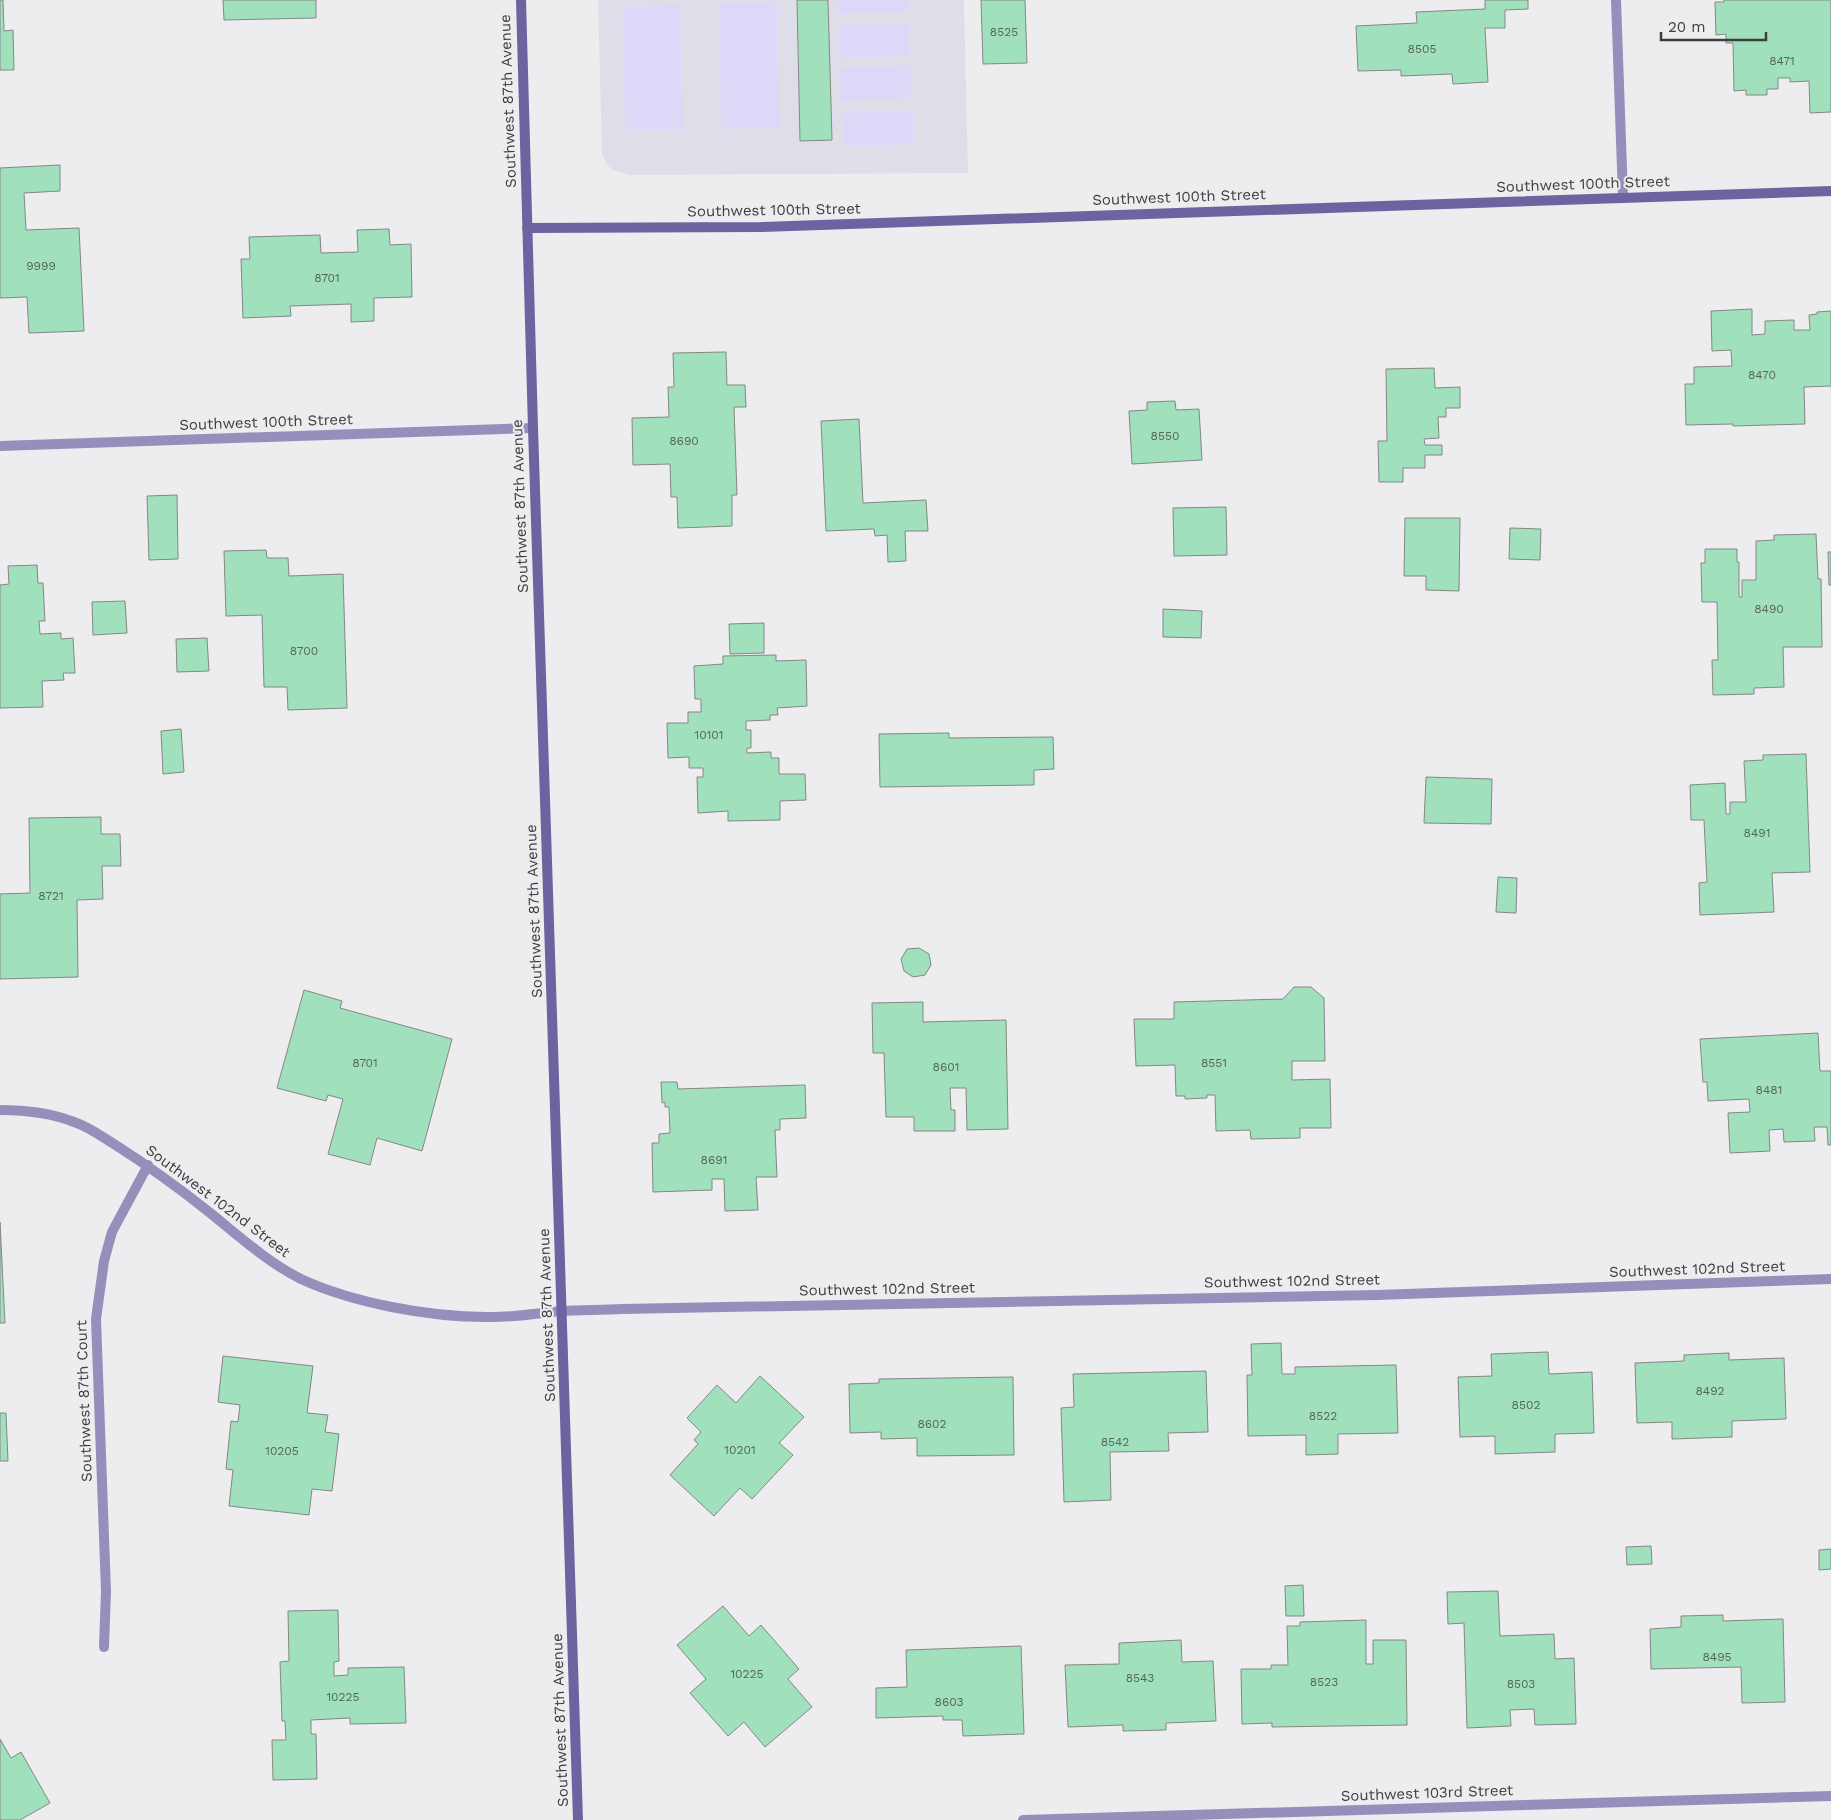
<svg xmlns="http://www.w3.org/2000/svg" width="1831" height="1820" font-family="'Work Sans',sans-serif">
<style>
.built{fill:#dfdee8}
.pitch{fill:#ddd8f8}
.building{fill:#a1e0bc;stroke:#848785}
.lines{fill:none;stroke-linecap:round;stroke-linejoin:round}
.street{stroke:#968fbb;stroke-width:10}
.secondary{stroke:#6e62a0;stroke-width:10}
.labels{text-anchor:middle;stroke-width:4;stroke-linejoin:round;paint-order:stroke}
.number-label{font-size:12px;fill:#56665e}
.street-label{font-size:15px;fill:#3d3d3e;stroke:#ededf0}
</style>
<rect width="100%" height="100%" fill="#ededf0"/>
<!-- built -->
<path class="built" d="M598,0H964L968,173L629,175L615,171L608,166L602,154Z"/>
<!-- pitch -->
<path class="pitch" d="M838,0H908L909,11L838,13Z
M777,2L779,127L721,129L719,4Z
M680,5L683,129L625,130L622,7Z
M909,23L910,56L840,58L838,25Z
M910,66L911,98L840,101L839,68Z
M913,111L914,144L843,146L842,113Z"/>
<!-- building -->
<path class="building" d="M0,0H3L4,31L13,30L14,70H0Z
M223,0H316V18L224,20Z
M797,0H828L832,140L800,141Z
M981,0H1025L1027,63L983,64Z
M1485,0H1528V9L1505,10V28H1485L1488,82L1453,84L1452,74L1401,76V70L1358,71L1356,26L1417,23L1416,12L1485,9Z
M1724,0H1831V112L1810,113L1809,81L1790,82V78H1778V89H1767V95H1746V90L1734,91L1733,43H1726V34L1716,35L1715,2H1724Z
M60,165V191L24,193L26,230L79,228L84,331L29,333L27,297L0,298V168Z
M389,229L390,245L411,244L412,297L374,298V321L351,322V304L290,306L291,316L243,318L241,259H250L249,237L320,235L321,253L358,252L357,230Z
M1752,309V335L1765,334V321L1794,320V330H1810L1809,315L1817,314V312L1831,311V386L1804,387L1805,424L1733,426V424L1686,425L1685,384H1694V367L1732,366L1731,350L1712,351L1711,311Z
M726,352L727,385H745L746,407H734L737,495H732V526L678,528L677,497H671L670,464L633,465L632,418L669,417L668,387H674L673,353Z
M1434,368L1435,388L1460,387V408H1446V417H1438L1439,438L1424,439L1425,445H1442V455H1425V468H1403V482H1379L1378,441H1387L1386,369Z
M1175,401L1176,410L1199,409L1202,460L1132,464L1129,411L1147,410V402Z
M859,419L863,503L926,500L928,531H905L906,561L888,562L887,535L875,536L874,529L826,531L821,421Z
M177,495L178,559L149,560L147,496Z
M1226,507L1227,555L1174,556L1173,508Z
M1405,518H1460L1459,591L1426,590V576H1404Z
M1510,528L1541,529L1540,560L1509,559Z
M1816,534L1818,579H1821L1822,647H1783L1784,687L1754,688V694L1713,695L1712,660H1718L1717,602H1702L1701,563H1705V549H1737V562H1739V597H1742V580H1756V541L1774,540V535Z
M266,550L267,558H288L289,576L343,574L347,708L288,710L287,687H264L262,615L226,616L224,551Z
M1828,552H1831V585H1829Z
M37,565L38,583H43L45,621H39L40,634L61,633V639L73,638L75,673H63L64,680L42,681L43,707L0,708V585L9,584L8,566Z
M125,601L127,633L93,635L92,602Z
M1163,609L1202,611L1201,638L1163,637Z
M764,623V653L730,654L729,624Z
M207,638L209,671L177,672L176,639Z
M776,655V661L806,660L807,706L777,708L778,715H770V720L746,721V730H751V748H747V753L771,752V758H779V774H805L806,800L780,801V820L728,821V811L698,813L697,777H703V768H689V757L668,758L667,723H688V712H701V699H695L694,666L723,664V656Z
M181,729L184,772L163,774L161,731Z
M949,733V738L1053,737L1054,769L1034,770V785L880,787L879,734Z
M1806,754L1810,872L1772,873L1774,912L1700,915L1699,883L1707,882L1704,820H1691L1690,785L1725,783L1726,814H1730V802H1746L1744,761L1763,760V755Z
M1426,777L1492,779L1491,824L1424,823Z
M101,817V834H120L121,866H102L103,899L77,900L78,977L0,979V894L30,893L29,818Z
M1498,877L1517,878L1516,913L1496,912Z
M919,948L929,954L931,965L925,975L913,977L904,971L901,959L907,949Z
M1294,987H1311L1324,998L1325,1061H1292V1080L1330,1079L1331,1128H1300V1138L1251,1139L1250,1130L1216,1131L1215,1095H1207V1098L1185,1099V1096H1176L1175,1065L1136,1066L1134,1019H1174V1002L1283,999Z
M304,990L342,1001L340,1008L452,1039L422,1151L377,1138L370,1165L328,1154L343,1099L328,1095L326,1101L277,1088Z
M923,1002V1022L1006,1020L1008,1129L967,1130L966,1088H950L951,1110H955V1131H914V1117H886L884,1053H873L872,1003Z
M1818,1033L1820,1071H1831V1145H1828L1827,1127H1814L1815,1141L1784,1142L1783,1129L1769,1130L1770,1151L1730,1153L1728,1113L1750,1112L1749,1099L1708,1101L1707,1082H1703L1700,1039Z
M661,1082H677L678,1089L805,1085L806,1118L780,1119V1130H775L777,1177H756L758,1210L725,1211L724,1179H712V1190L653,1192L652,1143H659V1134L670,1133L669,1107H665V1102L662,1103Z
M0,1222L5,1323H0Z
M1281,1343L1282,1374H1295V1367L1396,1365L1398,1433L1338,1434V1454L1306,1455V1435L1248,1436L1247,1375H1252L1251,1344Z
M1548,1352L1549,1374L1592,1372L1594,1433L1555,1434V1452L1495,1454V1436L1460,1437L1458,1377L1492,1376L1491,1354Z
M1729,1353V1360L1784,1358L1786,1419L1732,1421V1437L1672,1439V1422L1637,1423L1635,1363L1684,1361V1355Z
M223,1356L313,1366L307,1413L328,1415L325,1432L339,1434L332,1491L312,1489L309,1515L229,1506L233,1470L226,1469L231,1421L238,1422L240,1405L218,1402Z
M1206,1371L1208,1432L1168,1433L1169,1451L1110,1452L1111,1500L1064,1502L1061,1408L1074,1407L1073,1374Z
M760,1376L804,1417L779,1443L793,1455L752,1499L740,1488L714,1516L670,1475L698,1444L694,1440L701,1432L687,1418L717,1385L736,1403Z
M1013,1377L1014,1455L917,1456V1438L881,1439V1432L850,1433L849,1384L879,1383V1379Z
M0,1413H6L8,1461H0Z
M1651,1546L1652,1564L1627,1565L1626,1547Z
M1831,1549V1569L1819,1570V1550Z
M1303,1585L1304,1616H1286L1285,1586Z
M1498,1591L1500,1636L1554,1634L1555,1659L1574,1658L1576,1724L1535,1725L1534,1709L1510,1710L1511,1726L1467,1728L1464,1623L1448,1624L1447,1592Z
M723,1606L749,1636L761,1625L799,1669L788,1679L812,1707L765,1747L744,1722L728,1736L690,1693L706,1679L677,1645Z
M338,1610L339,1661L334,1662V1676L348,1675V1668L404,1667L406,1723L350,1724V1718L311,1720V1734H316L317,1779L273,1780L272,1740H286L285,1721H282L280,1662L289,1661L288,1611Z
M1723,1615V1621L1783,1619L1785,1702L1742,1703L1741,1667L1651,1669L1650,1629L1681,1627V1616Z
M1366,1620V1664H1373V1640H1406L1407,1725L1272,1727V1723L1242,1724L1241,1669H1271V1665H1288L1287,1626H1300V1622Z
M1181,1640L1182,1662L1213,1661L1216,1721L1166,1723V1730L1123,1731V1725L1068,1727L1065,1665L1119,1664V1643Z
M1021,1646L1024,1734L963,1736L962,1720H943V1716L876,1718V1688L907,1687L906,1650Z
M0,1739L11,1758L21,1752L50,1803L20,1820H0Z"/>
<g class="lines">
<!-- street -->
<path class="street" d="M1616,0L1623,197
M0,446L533,428
M0,1110C25,1110 51,1113 74,1122C89,1127 101,1136 114,1144C147,1165 179,1188 209,1212C239,1236 267,1262 301,1279C353,1303 429,1317 486,1317C511,1318 536,1313 561,1311C581,1310 601,1310 622,1309L1377,1295L1831,1279
M104,1647L106,1591L96,1319L104,1261L112,1232L148,1165
M1023,1820L1831,1796"/>
<!-- secondary -->
<path class="secondary" d="M521,0L533,428L578,1820
M527,228L761,227L1831,191"/>
</g>
<g class="labels">
<!-- number labels -->
<g class="number-label">
<text x="1004" y="36">8525</text>
<text x="1422" y="53">8505</text>
<text x="1782" y="65">8471</text>
<text x="41" y="270">9999</text>
<text x="327" y="282">8701</text>
<text x="1762" y="379">8470</text>
<text x="1165" y="440">8550</text>
<text x="684" y="445">8690</text>
<text x="1769" y="613">8490</text>
<text x="304" y="655">8700</text>
<text x="709" y="739">10101</text>
<text x="1757" y="837">8491</text>
<text x="51" y="900">8721</text>
<text x="365" y="1067">8701</text>
<text x="1214" y="1067">8551</text>
<text x="946" y="1071">8601</text>
<text x="1769" y="1094">8481</text>
<text x="714" y="1164">8691</text>
<text x="1710" y="1395">8492</text>
<text x="1526" y="1409">8502</text>
<text x="1323" y="1420">8522</text>
<text x="932" y="1428">8602</text>
<text x="1115" y="1446">8542</text>
<text x="740" y="1454">10201</text>
<text x="282" y="1455">10205</text>
<text x="1717" y="1661">8495</text>
<text x="747" y="1678">10225</text>
<text x="1140" y="1682">8543</text>
<text x="1324" y="1686">8523</text>
<text x="1521" y="1688">8503</text>
<text x="343" y="1701">10225</text>
<text x="949" y="1706">8603</text>
</g>
<!-- street labels -->
<g class="street-label">
<text transform="translate(508 101) rotate(-92)" y="5">Southwest 87th Avenue</text>
<text transform="translate(1583 184) rotate(-2)" y="5">Southwest 100th Street</text>
<text transform="translate(1179 197) rotate(-2)" y="5">Southwest 100th Street</text>
<text transform="translate(774 210) rotate(-1)" y="5">Southwest 100th Street</text>
<text transform="translate(266 422) rotate(-2)" y="5">Southwest 100th Street</text>
<text transform="translate(520 506) rotate(-92)" y="5">Southwest 87th Avenue</text>
<text transform="translate(534 911) rotate(-92)" y="5">Southwest 87th Avenue</text>
<text transform="translate(218 1201) rotate(37)" y="5">Southwest 102nd Street</text>
<text transform="translate(1697 1269) rotate(-2)" y="5">Southwest 102nd Street</text>
<text transform="translate(1292 1281) rotate(-1)" y="5">Southwest 102nd Street</text>
<text transform="translate(887 1289) rotate(-1)" y="5">Southwest 102nd Street</text>
<text transform="translate(547 1315) rotate(-92)" y="5">Southwest 87th Avenue</text>
<text transform="translate(84 1401) rotate(-92)" y="5">Southwest 87th Court</text>
<text transform="translate(560 1720) rotate(-92)" y="5">Southwest 87th Avenue</text>
<text transform="translate(1427 1793) rotate(-2)" y="5">Southwest 103rd Street</text>
</g>
</g>
<!-- scale -->
<path d="M1661 32v8h105v-8" fill="none" stroke="#3d3d3e" stroke-width="2.5"/>
<text x="1668" y="32" font-size="15" fill="#3d3d3e" stroke="#ededf0" stroke-width="4" paint-order="stroke">20 m</text>
</svg>
